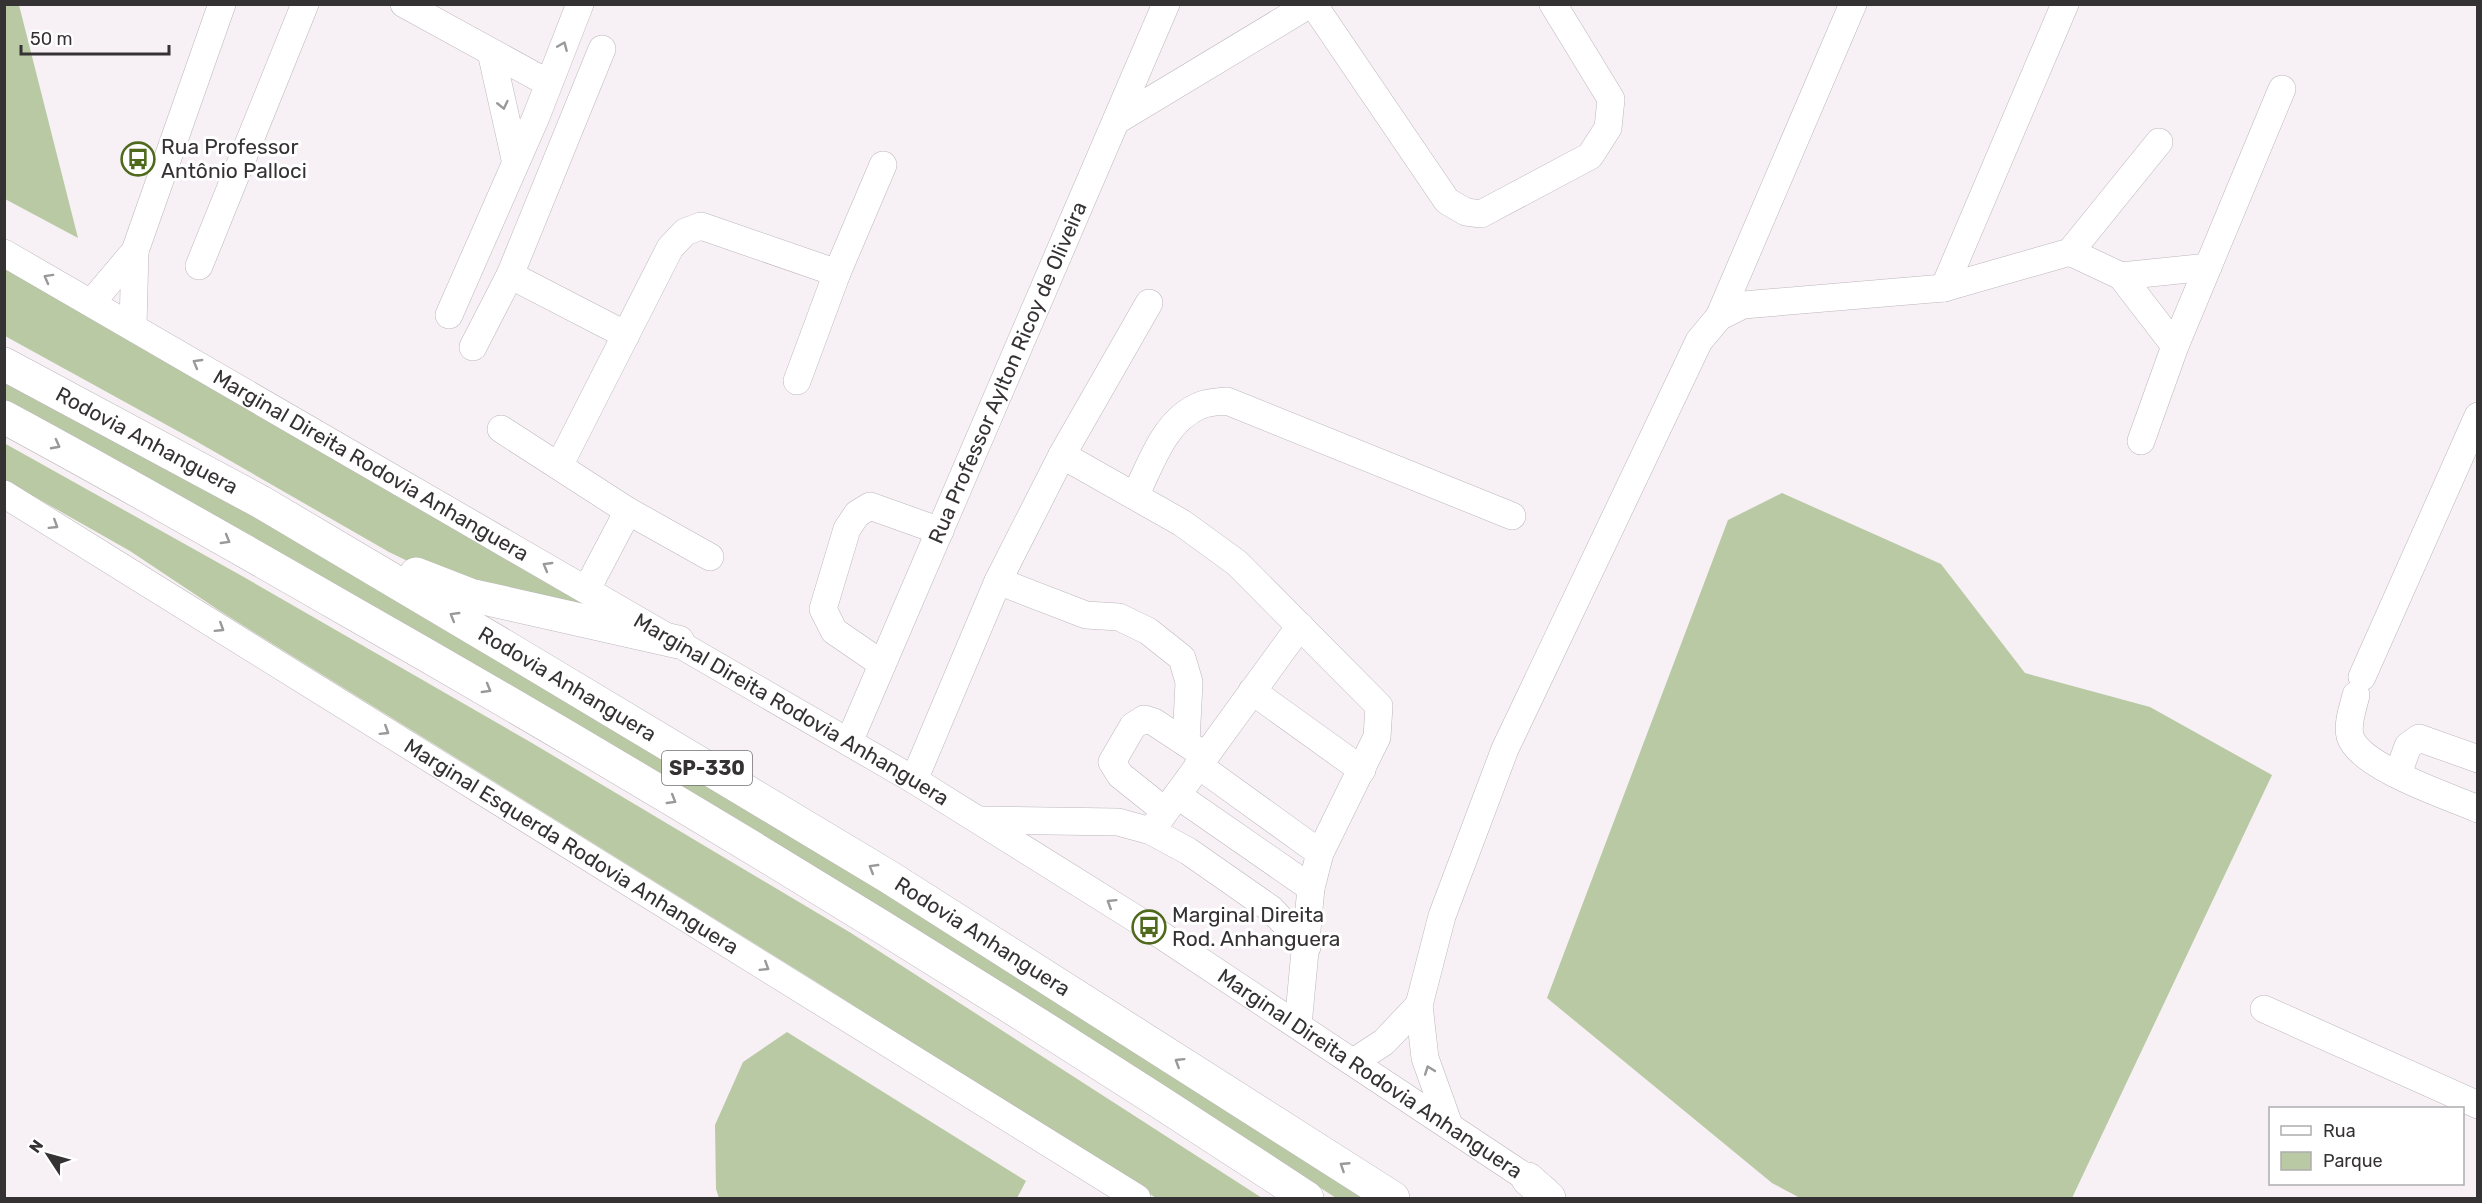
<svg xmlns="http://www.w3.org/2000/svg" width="2482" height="1203" font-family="Rubik,sans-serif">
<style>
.green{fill:#b8c9a3}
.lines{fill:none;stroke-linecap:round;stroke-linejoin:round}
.minor-casing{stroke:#bcb6bb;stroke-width:28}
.highway-casing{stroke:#bcb6bb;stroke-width:34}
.minor{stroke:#fff;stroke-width:27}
.highway{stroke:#fff;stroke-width:33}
.oneway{stroke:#9a989a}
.labels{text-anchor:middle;stroke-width:6;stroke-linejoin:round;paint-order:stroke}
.shield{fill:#fff;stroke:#727071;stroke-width:1.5}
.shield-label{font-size:20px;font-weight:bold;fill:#353234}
.poi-label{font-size:21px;fill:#353234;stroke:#fff;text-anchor:start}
.street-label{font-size:21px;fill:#353234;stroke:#fff}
</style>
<rect width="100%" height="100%" fill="#f7f1f6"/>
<!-- green -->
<path class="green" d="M4,5H19L78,238L5,199Z
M4,267L607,610L428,571L389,552L194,440L5,336Z
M4,375L179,471L786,826L1371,1198H1336L1252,1143L5,401Z
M4,443L242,576L532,743L851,933L1262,1198H1156L818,983L220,611L130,551L5,480Z
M1782,493L1941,564L2025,673L2150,707L2272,775L2072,1198H1800L1772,1183L1547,998L1728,520Z
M787,1032L1026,1181L1017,1198H719L716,1189L715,1125L743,1062Z"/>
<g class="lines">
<defs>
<g id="minor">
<path d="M404,4L548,83"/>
<path d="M1313,4L1447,201L1466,212L1481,214L1590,156L1608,128L1611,99L1553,4"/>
<path d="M602,49L510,275L626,335"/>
<path d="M491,52L515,159"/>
<path d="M1116,121L1310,4"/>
<path d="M2070,252L2121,276L2175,346L2282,89"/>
<path id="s1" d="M4,253L914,780L1149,927L1545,1190"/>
<path d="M199,266L305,4"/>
<path d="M2121,276L2208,267"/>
<path d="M1944,288L2065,4"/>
<path d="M92,302L135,251"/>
<path d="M449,315L536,117L580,4"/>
<path d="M1719,317L1853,4"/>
<path d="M133,326L135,251L222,4"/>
<path d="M473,347L510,275"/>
<path d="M797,381L837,273"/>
<path d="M501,429L628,511"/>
<path d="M2141,441L2175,346"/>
<path d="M1062,455L1149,303"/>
<path d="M559,466L670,248L685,232L701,226L837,273L883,165"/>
<path id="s2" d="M4,494L1137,1198"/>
<path d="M1135,496C1151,464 1164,421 1199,406C1207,402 1218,402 1227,401L1512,516"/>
<path d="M998,581L1086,615L1119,617L1148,631L1182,658L1189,682L1186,743"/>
<path d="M587,589L628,511L710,557"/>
<path d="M882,664L834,631L823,609L847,529L857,514L870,506L940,531"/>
<path d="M2362,677L2478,416"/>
<path d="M1252,691L1362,770"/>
<path d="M2356,695C2353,708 2347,723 2350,736C2359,767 2448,796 2478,809"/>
<path id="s3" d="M849,742L1166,4"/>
<path d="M1198,765L1320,853"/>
<path d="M2398,774L2408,746L2419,738L2478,759"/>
<path d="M914,780L998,581L1062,455L1182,523L1237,563L1379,706L1377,737L1320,853L1311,888L1298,1025"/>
<path d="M1177,795L1311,888"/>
<path d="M1165,811L1120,775L1112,762L1133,726L1144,719L1154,722L1198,751"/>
<path d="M979,820L1118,822L1151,831L1188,851L1271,909L1307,947"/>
<path d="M1151,831L1300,626"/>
<path d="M2264,1009L2478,1105"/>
<path d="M1355,1061L1384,1042L1419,1005"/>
<path d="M1449,1125L1425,1058L1419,1005L1442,916L1505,749L1699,341L1719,317L1743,305L1944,288L2070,252L2159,142"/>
</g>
<g id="highway">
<path id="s4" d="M4,364L261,502L514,652L889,877L1393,1198"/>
<path d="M4,417C119,479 231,543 344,608C671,794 993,991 1307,1198"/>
<path d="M416,574L470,595L678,642"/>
<path d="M1528,1179L1549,1198"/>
</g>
</defs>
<!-- minor casing -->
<use href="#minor" class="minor-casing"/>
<!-- highway casing -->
<use href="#highway" class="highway-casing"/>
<!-- minor -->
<use href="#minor" class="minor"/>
<!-- highway -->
<use href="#highway" class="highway"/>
</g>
<!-- one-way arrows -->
<defs><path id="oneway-chevron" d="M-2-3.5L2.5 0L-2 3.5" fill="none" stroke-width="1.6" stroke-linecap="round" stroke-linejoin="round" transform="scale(1.5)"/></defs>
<g class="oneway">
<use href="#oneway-chevron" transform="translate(563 46) rotate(-67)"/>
<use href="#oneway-chevron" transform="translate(503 105) rotate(77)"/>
<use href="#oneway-chevron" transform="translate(48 278) rotate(-151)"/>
<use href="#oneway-chevron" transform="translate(197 363) rotate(-150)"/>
<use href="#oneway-chevron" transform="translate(56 445) rotate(28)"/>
<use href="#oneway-chevron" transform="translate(54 525) rotate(32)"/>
<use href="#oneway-chevron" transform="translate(226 540) rotate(30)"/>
<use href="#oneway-chevron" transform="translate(547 566) rotate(-150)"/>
<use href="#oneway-chevron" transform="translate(454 616) rotate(-149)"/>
<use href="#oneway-chevron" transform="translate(220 628) rotate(32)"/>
<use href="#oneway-chevron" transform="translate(487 689) rotate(30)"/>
<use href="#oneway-chevron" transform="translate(385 731) rotate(32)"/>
<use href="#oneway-chevron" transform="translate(672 800) rotate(31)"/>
<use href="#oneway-chevron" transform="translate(873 868) rotate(-149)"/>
<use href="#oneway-chevron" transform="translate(1111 903) rotate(-148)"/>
<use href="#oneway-chevron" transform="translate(765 967) rotate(32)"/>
<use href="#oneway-chevron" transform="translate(1179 1062) rotate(-148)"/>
<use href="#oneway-chevron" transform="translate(1429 1070) rotate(-110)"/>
<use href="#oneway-chevron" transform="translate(1344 1166) rotate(-147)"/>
</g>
<!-- icons -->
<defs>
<symbol id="bus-ring" viewBox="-11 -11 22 22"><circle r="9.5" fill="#fff" stroke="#4f6a1d" stroke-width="1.5"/><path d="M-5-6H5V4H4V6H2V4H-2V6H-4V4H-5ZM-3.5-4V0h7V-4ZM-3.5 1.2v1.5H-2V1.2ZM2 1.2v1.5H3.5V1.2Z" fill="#4f6a1d"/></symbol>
</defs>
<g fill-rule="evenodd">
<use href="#bus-ring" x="119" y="140" width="38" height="38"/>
<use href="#bus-ring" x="1130" y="908" width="38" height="38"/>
</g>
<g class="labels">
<!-- shield labels -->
<rect class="shield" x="662" y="751" width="90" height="34" rx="4.5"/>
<g class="shield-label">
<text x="707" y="775">SP-330</text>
</g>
<!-- poi labels -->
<g class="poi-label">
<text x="161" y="154">Rua Professor<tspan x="161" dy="24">Antônio Palloci</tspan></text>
<text x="1172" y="922">Marginal Direita<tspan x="1172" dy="24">Rod. Anhanguera</tspan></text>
</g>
<!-- street labels -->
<g class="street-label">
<text dy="7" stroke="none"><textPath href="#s3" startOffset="402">Rua Professor Aylton Ricoy de Oliveira</textPath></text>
<text dy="7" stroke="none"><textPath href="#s4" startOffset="162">Rodovia Anhanguera</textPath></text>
<text dy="7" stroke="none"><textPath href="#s1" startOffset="424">Marginal Direita Rodovia Anhanguera</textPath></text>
<text dy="7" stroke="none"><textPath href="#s4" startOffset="648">Rodovia Anhanguera</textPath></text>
<text dy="7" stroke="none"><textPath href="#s1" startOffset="910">Marginal Direita Rodovia Anhanguera</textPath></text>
<text dy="7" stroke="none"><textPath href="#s2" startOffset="668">Marginal Esquerda Rodovia Anhanguera</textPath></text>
<text dy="7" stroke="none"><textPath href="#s4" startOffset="1134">Rodovia Anhanguera</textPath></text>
<text dy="7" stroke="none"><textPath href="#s1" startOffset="1594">Marginal Direita Rodovia Anhanguera</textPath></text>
</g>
</g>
<!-- border -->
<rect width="2482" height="1203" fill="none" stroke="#353234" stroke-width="12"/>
<!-- legend -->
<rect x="2269" y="1107" width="195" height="78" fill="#ffffff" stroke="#aeadae" stroke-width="1.5"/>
<rect x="2281" y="1126" width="30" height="9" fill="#ffffff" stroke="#aeadae" stroke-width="1.5"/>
<text x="2323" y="1137" font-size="18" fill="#353234">Rua</text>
<rect x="2281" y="1152" width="30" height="18" fill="#b8c9a3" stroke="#aeadae" stroke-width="1.5"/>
<text x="2323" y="1167" font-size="18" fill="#353234">Parque</text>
<!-- north arrow -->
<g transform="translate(48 1155) rotate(306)" stroke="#ffffff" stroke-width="4.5" paint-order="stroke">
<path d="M0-4.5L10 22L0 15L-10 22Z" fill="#353234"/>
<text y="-9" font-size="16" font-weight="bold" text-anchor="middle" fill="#353234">N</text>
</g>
<!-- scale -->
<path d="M21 45v9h148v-9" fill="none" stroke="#353234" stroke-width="3"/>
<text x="30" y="45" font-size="18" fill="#353234" stroke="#ffffff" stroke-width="4.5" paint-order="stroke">50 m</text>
</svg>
